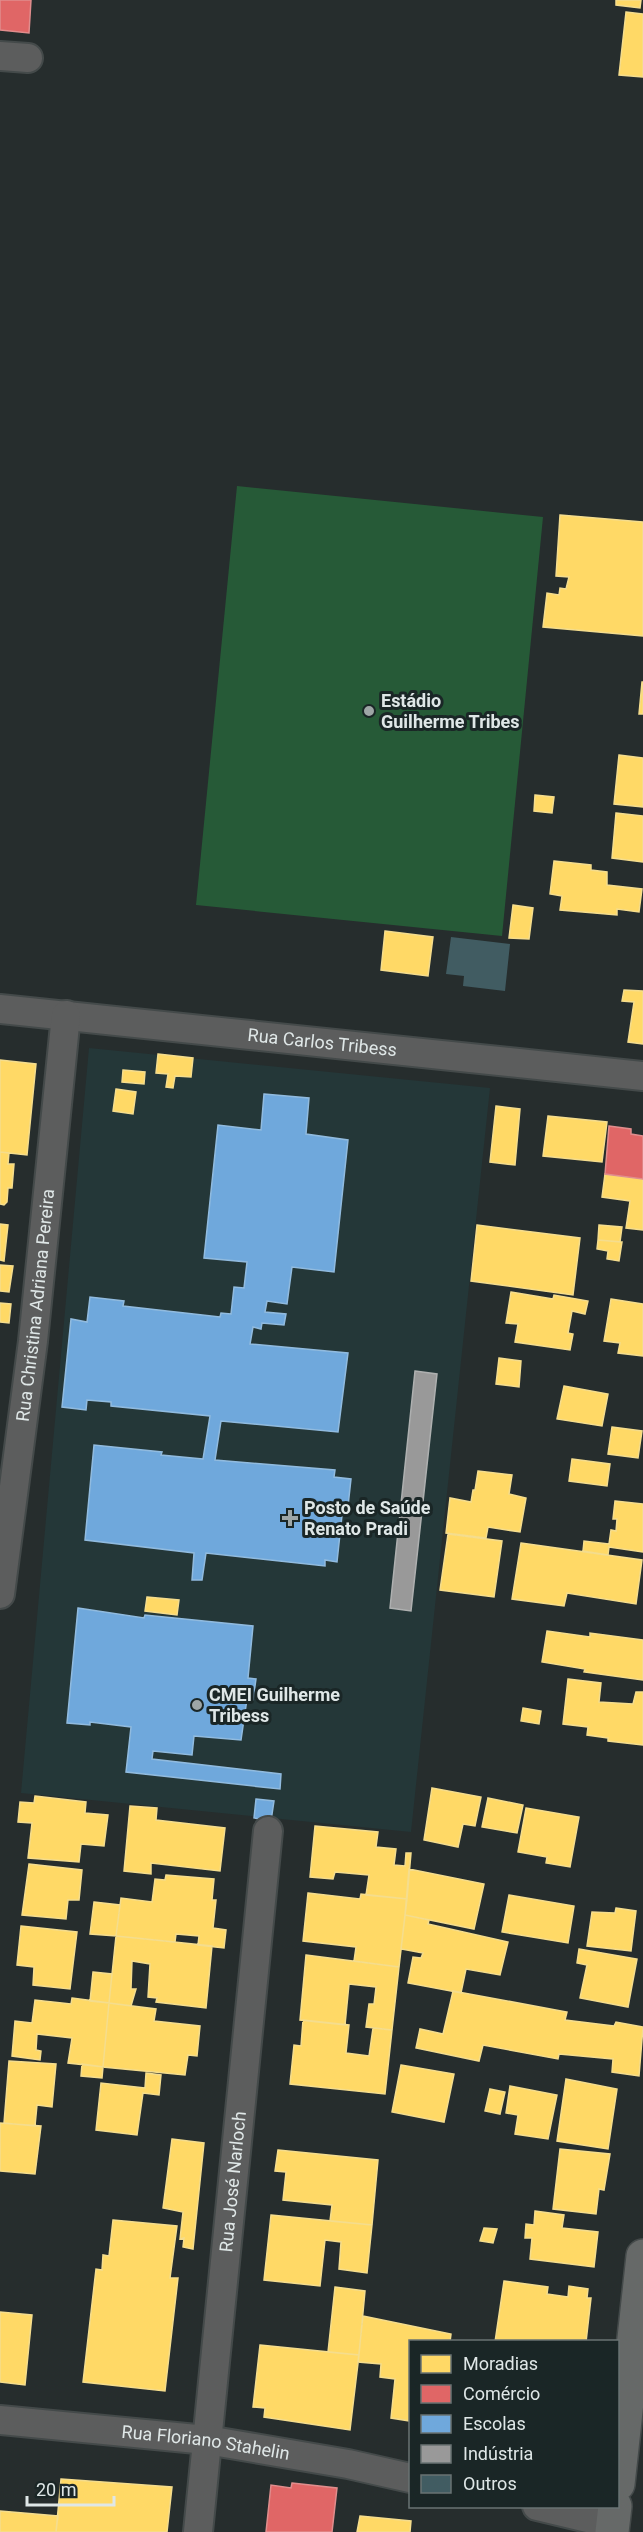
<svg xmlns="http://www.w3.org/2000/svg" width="643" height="2532" font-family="Roboto,sans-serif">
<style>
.built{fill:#243738}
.green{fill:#265a37}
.homes{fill:#ffd966;stroke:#f5dd8d;stroke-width:1.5}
.shops{fill:#e06666;stroke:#e08d8d;stroke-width:1.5}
.schools{fill:#6fa8dc;stroke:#91bbdf;stroke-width:1.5}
.industry{fill:#999;stroke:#aeb0b0;stroke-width:1.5}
.building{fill:#415c62}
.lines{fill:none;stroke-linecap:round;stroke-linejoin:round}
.street-casing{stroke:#444a4a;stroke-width:32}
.secondary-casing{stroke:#444a4a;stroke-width:36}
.street{stroke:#5c5d5d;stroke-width:28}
.secondary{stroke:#666968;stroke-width:33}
.poi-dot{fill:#9ea6a6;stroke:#1a2626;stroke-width:2}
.labels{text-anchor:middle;stroke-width:6;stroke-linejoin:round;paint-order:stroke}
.poi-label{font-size:18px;font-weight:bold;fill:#dfe7e7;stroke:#1a2626;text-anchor:start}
.street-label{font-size:18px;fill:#dfe7e7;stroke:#1a2626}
</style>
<rect width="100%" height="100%" fill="#262d2d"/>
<!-- built -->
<path class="built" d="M89,1048L490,1088L411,1832L21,1793Z"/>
<!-- green -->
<path class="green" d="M237,486L543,517L502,936L196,905Z"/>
<!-- homes -->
<path class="homes" d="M616,0H641L640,8L616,5Z
M626,12L643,14V77L619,75Z
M560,515L643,522V636L543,627L547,593L559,595L560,588L566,589L569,577L556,576Z
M642,682H643V714H639Z
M619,755L643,758V807L614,804Z
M535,795L554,797L552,813L534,811Z
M616,813L643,816V862L612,858Z
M554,861L591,865V870L607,872V885L642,889L639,912L617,909V915L560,910L562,896L550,894Z
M513,905L533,908L529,939L509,938Z
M385,931L433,937L428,976L381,970Z
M624,990L643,991V1044L628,1042L634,1002L622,1001Z
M158,1054L193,1058L191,1077L175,1076L173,1088L166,1087L168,1074L156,1073Z
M0,1060L36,1064L27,1155L0,1152Z
M123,1070L145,1072L144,1084L122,1082Z
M116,1089L136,1092L133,1114L113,1111Z
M496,1106L520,1109L515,1165L490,1162Z
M548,1116L607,1122L602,1162L543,1156Z
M0,1152L9,1153L8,1164H14L12,1188H8L7,1202L4,1205L0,1204Z
M605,1174L643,1179V1230L626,1228L630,1201L602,1197Z
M0,1224L8,1225L4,1261L0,1260Z
M477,1225L580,1238L573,1295L471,1281Z
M599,1225L622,1227L620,1242L598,1240Z
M598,1240L622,1242L619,1261L607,1259L608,1251L597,1249Z
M0,1265L13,1266L9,1292L0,1291Z
M511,1292L553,1299L554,1295L588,1301L585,1314L572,1311L568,1333L573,1334L570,1350L515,1342L518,1324L506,1323Z
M611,1299L643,1304V1356L618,1353L620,1343L604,1341Z
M0,1303L11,1304L9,1323L0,1322Z
M499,1358L521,1361L519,1387L496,1384Z
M564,1386L608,1394L602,1426L557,1419Z
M612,1427L642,1431L638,1458L608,1454Z
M572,1459L610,1464L607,1486L569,1481Z
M478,1471L512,1475L509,1494L526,1498L520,1532L488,1527L486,1538L446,1533L450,1498L471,1502L473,1490H475Z
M615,1501L643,1504V1552L609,1547L608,1555L583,1551L584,1541L609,1544L611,1530L616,1531L617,1519H613Z
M448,1534L502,1541L494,1597L440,1590Z
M521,1543L642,1560L636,1604L567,1593L564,1606L512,1599Z
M147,1597L179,1600L177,1615L145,1611Z
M547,1631L590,1637V1633L643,1640V1680L584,1672L585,1669L542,1662Z
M568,1679L601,1683L599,1702L633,1704L636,1692H643V1745L608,1741V1738L587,1735L588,1727L563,1724Z
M523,1708L541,1711L539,1724L521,1721Z
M432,1788L481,1797L475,1826L463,1824L458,1847L424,1840Z
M35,1796L86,1802L85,1813L108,1815L104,1846L81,1844L79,1862L28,1858L32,1823L18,1822L20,1802L34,1803Z
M488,1798L523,1805L517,1833L482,1827Z
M130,1806L157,1808L156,1820L225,1828L220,1871L151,1863V1874L124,1871Z
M526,1808L579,1817L570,1867L546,1863L547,1857L518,1852Z
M315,1826L378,1832L376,1847L396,1849L394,1865L405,1866L406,1853H411L407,1899L366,1895L369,1875L335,1872L333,1879L310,1877Z
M29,1864L82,1870L79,1900H68L66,1919L22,1915Z
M409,1869L484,1884L474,1929L405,1915Z
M166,1875L214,1879L212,1900H216L213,1928L226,1930L224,1948L198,1945L199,1936L176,1934L175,1942L116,1936L121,1898L152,1902L155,1879L165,1880Z
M308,1893L360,1899L361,1894L407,1899L399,1967L354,1961L356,1947L303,1941Z
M509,1895L574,1906L568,1943L502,1932Z
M94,1902L120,1905L116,1936L90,1934Z
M616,1908L636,1911L631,1951L587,1946L592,1912L615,1913Z
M405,1915L429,1920L428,1924L508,1942L500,1975L466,1969L461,1993L408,1983L413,1957L421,1958L423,1953L401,1949Z
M21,1926L77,1932L70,1989L33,1985L34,1967L17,1965Z
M116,1936L212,1946L206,2008L156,2002L157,1998L148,1997L150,1964L132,1961L131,1989H136L131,2006L109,2003Z
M579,1949L637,1959L628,2007L580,1998L587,1965L577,1963Z
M306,1955L399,1967L392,2030L366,2027L369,2004H374L376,1987L349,1984L345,2025L300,2020Z
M93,1972L112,1974L109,2003L90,2001Z
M453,1991L567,2012L565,2020L614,2026L616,2022L643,2027L639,2076L612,2072L613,2059L559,2054L558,2059L483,2045L479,2061L416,2048L420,2029L443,2034Z
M72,1998L109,2003L103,2067L68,2063L72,2038L37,2034L36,2050L41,2051L40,2060L12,2056L15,2021L32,2023L35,2000L71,2004Z
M109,2003L156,2009L154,2021L200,2026L197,2056L188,2055L185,2075L103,2067Z
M303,2020L349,2025L346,2053L369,2056L373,2028L392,2030L385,2094L290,2084L294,2045L301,2046Z
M9,2061L56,2064L52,2107L37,2105L35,2126L4,2123Z
M82,2064L103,2067L102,2078L81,2076Z
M401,2065L454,2074L444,2122L392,2112Z
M146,2073L161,2075L159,2095L143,2093L137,2135L96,2130L101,2083L145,2088Z
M566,2079L617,2089L608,2149L557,2141Z
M510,2086L557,2095L548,2139L515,2134L518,2115L506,2113Z
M490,2089L505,2092L500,2114L485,2111Z
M0,2123L41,2126L35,2174L0,2171Z
M172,2139L204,2143L193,2249L183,2247L184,2238L180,2239L183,2212L163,2208Z
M560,2149L610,2154L604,2190L599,2189L596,2214L553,2209Z
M278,2150L378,2160L372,2225L330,2221L332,2205L283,2200L286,2172L275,2171Z
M535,2211L564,2215L562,2228L598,2232L594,2267L530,2259L532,2238H525L526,2224L534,2225Z
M271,2215L372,2225L367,2273L339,2269L341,2242L325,2240L320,2286L264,2280Z
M113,2220L177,2226L170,2278H178L165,2391L83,2382L96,2269L102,2270L103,2255L109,2256Z
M484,2228L497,2229L493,2243L480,2241Z
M504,2281L548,2287L547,2294L568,2297L569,2286L588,2289L587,2298H591L586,2342H495Z
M335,2287L365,2291L359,2355L328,2352Z
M0,2312L32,2315L25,2385L0,2382Z
M363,2316L451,2334L450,2342H410V2421L391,2418L395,2379L380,2377L381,2364L358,2362Z
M260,2345L359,2355L350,2430L264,2417L265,2408L253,2407Z
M61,2479L172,2487L167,2532H56Z
M0,2511L58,2516L56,2532H0Z
M360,2516L411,2521L410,2532H357Z"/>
<!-- shops -->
<path class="shops" d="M0,0H31L29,33L0,30Z
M609,1126L631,1129V1134L643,1136V1179L605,1174Z
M292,2483L337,2488L332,2532H266L271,2485L291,2488Z"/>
<!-- schools -->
<path class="schools" d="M264,1094L309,1098L306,1134L348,1140L334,1272L292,1267L287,1304L267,1301L265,1312L286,1314L284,1325L262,1323L261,1329L253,1327L250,1344L348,1353L338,1432L221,1421L215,1460L335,1470L334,1477L351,1479L348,1506H343L337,1562L325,1560V1566L206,1553L202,1580H192L194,1553L85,1540L94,1445L162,1452L161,1455L203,1459L210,1416L111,1406V1402L87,1400L86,1410L62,1407L71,1319L87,1322L90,1297L124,1301L123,1306L220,1317L221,1313L231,1314L234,1287L244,1288L247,1262L204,1258L218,1125L261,1130Z
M78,1608L144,1618L145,1615L253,1626L248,1678L256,1679L253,1700L247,1699L241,1740L194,1736L192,1755L153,1751L152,1759L281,1774L280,1789L126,1772L131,1727L90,1722V1725L67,1723Z
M256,1799L274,1801L271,1821L254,1818Z"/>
<!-- industry -->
<path class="industry" d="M415,1371L437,1374L411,1611L390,1608Z"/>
<!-- building -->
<path class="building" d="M451,937L510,944L505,991L463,986L464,976L446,974Z"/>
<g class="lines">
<defs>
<g id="street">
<path d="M0,56L28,58"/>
<path id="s1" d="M0,1009L643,1076"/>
<path id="s2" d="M0,1594L33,1341L66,1015"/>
<path id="s3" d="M0,2420L207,2440L348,2464L410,2478"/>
<path d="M537,2506L613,2524"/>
<path id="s4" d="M198,2532L268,1831"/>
</g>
<path id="secondary" d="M618,2484L643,2256
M612,2532L615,2506"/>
</defs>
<!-- street casing -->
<use href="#street" class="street-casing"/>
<!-- secondary casing -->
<use href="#secondary" class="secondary-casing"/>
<!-- street -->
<use href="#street" class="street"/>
<!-- secondary -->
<use href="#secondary" class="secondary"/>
</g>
<!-- markers -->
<g class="poi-dot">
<circle cx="369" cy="711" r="6"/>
<path d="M287 1509h6v6h6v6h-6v6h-6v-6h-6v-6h6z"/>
<circle cx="197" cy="1705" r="6"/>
</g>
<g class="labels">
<!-- poi labels -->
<g class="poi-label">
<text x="381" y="707">Estádio<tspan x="381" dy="21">Guilherme Tribes</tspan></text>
<text x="304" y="1514">Posto de Saúde<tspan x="304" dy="21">Renato Pradi</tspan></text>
<text x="209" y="1701">CMEI Guilherme<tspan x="209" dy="21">Tribess</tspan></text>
</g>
<!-- street labels -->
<g class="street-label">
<text dy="6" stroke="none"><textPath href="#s1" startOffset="324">Rua Carlos Tribess</textPath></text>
<text dy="6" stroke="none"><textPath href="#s2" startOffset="291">Rua Christina Adriana Pereira</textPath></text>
<text dy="6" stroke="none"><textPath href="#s4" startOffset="352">Rua José Narloch</textPath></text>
<text dy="6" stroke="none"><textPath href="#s3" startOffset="207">Rua Floriano Stahelin</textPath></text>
</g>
</g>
<!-- legend -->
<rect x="409" y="2340" width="210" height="168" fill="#1a2626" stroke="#697373" stroke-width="1.5"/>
<rect x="421" y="2355" width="30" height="18" fill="#ffd966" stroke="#697373" stroke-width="1.5"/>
<text x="463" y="2370" font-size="18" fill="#dfe7e7">Moradias</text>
<rect x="421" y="2385" width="30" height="18" fill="#e06666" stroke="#697373" stroke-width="1.5"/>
<text x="463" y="2400" font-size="18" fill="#dfe7e7">Comércio</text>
<rect x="421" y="2415" width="30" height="18" fill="#6fa8dc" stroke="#697373" stroke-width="1.5"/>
<text x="463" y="2430" font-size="18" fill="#dfe7e7">Escolas</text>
<rect x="421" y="2445" width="30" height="18" fill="#999999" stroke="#697373" stroke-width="1.5"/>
<text x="463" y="2460" font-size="18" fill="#dfe7e7">Indústria</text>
<rect x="421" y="2475" width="30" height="18" fill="#415c62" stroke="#697373" stroke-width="1.5"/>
<text x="463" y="2490" font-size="18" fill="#dfe7e7">Outros</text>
<!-- scale -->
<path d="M27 2496v9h87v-9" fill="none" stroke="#dfe7e7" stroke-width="3"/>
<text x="36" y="2496" font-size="18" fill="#dfe7e7" stroke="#1a2626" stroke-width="4.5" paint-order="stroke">20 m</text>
</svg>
